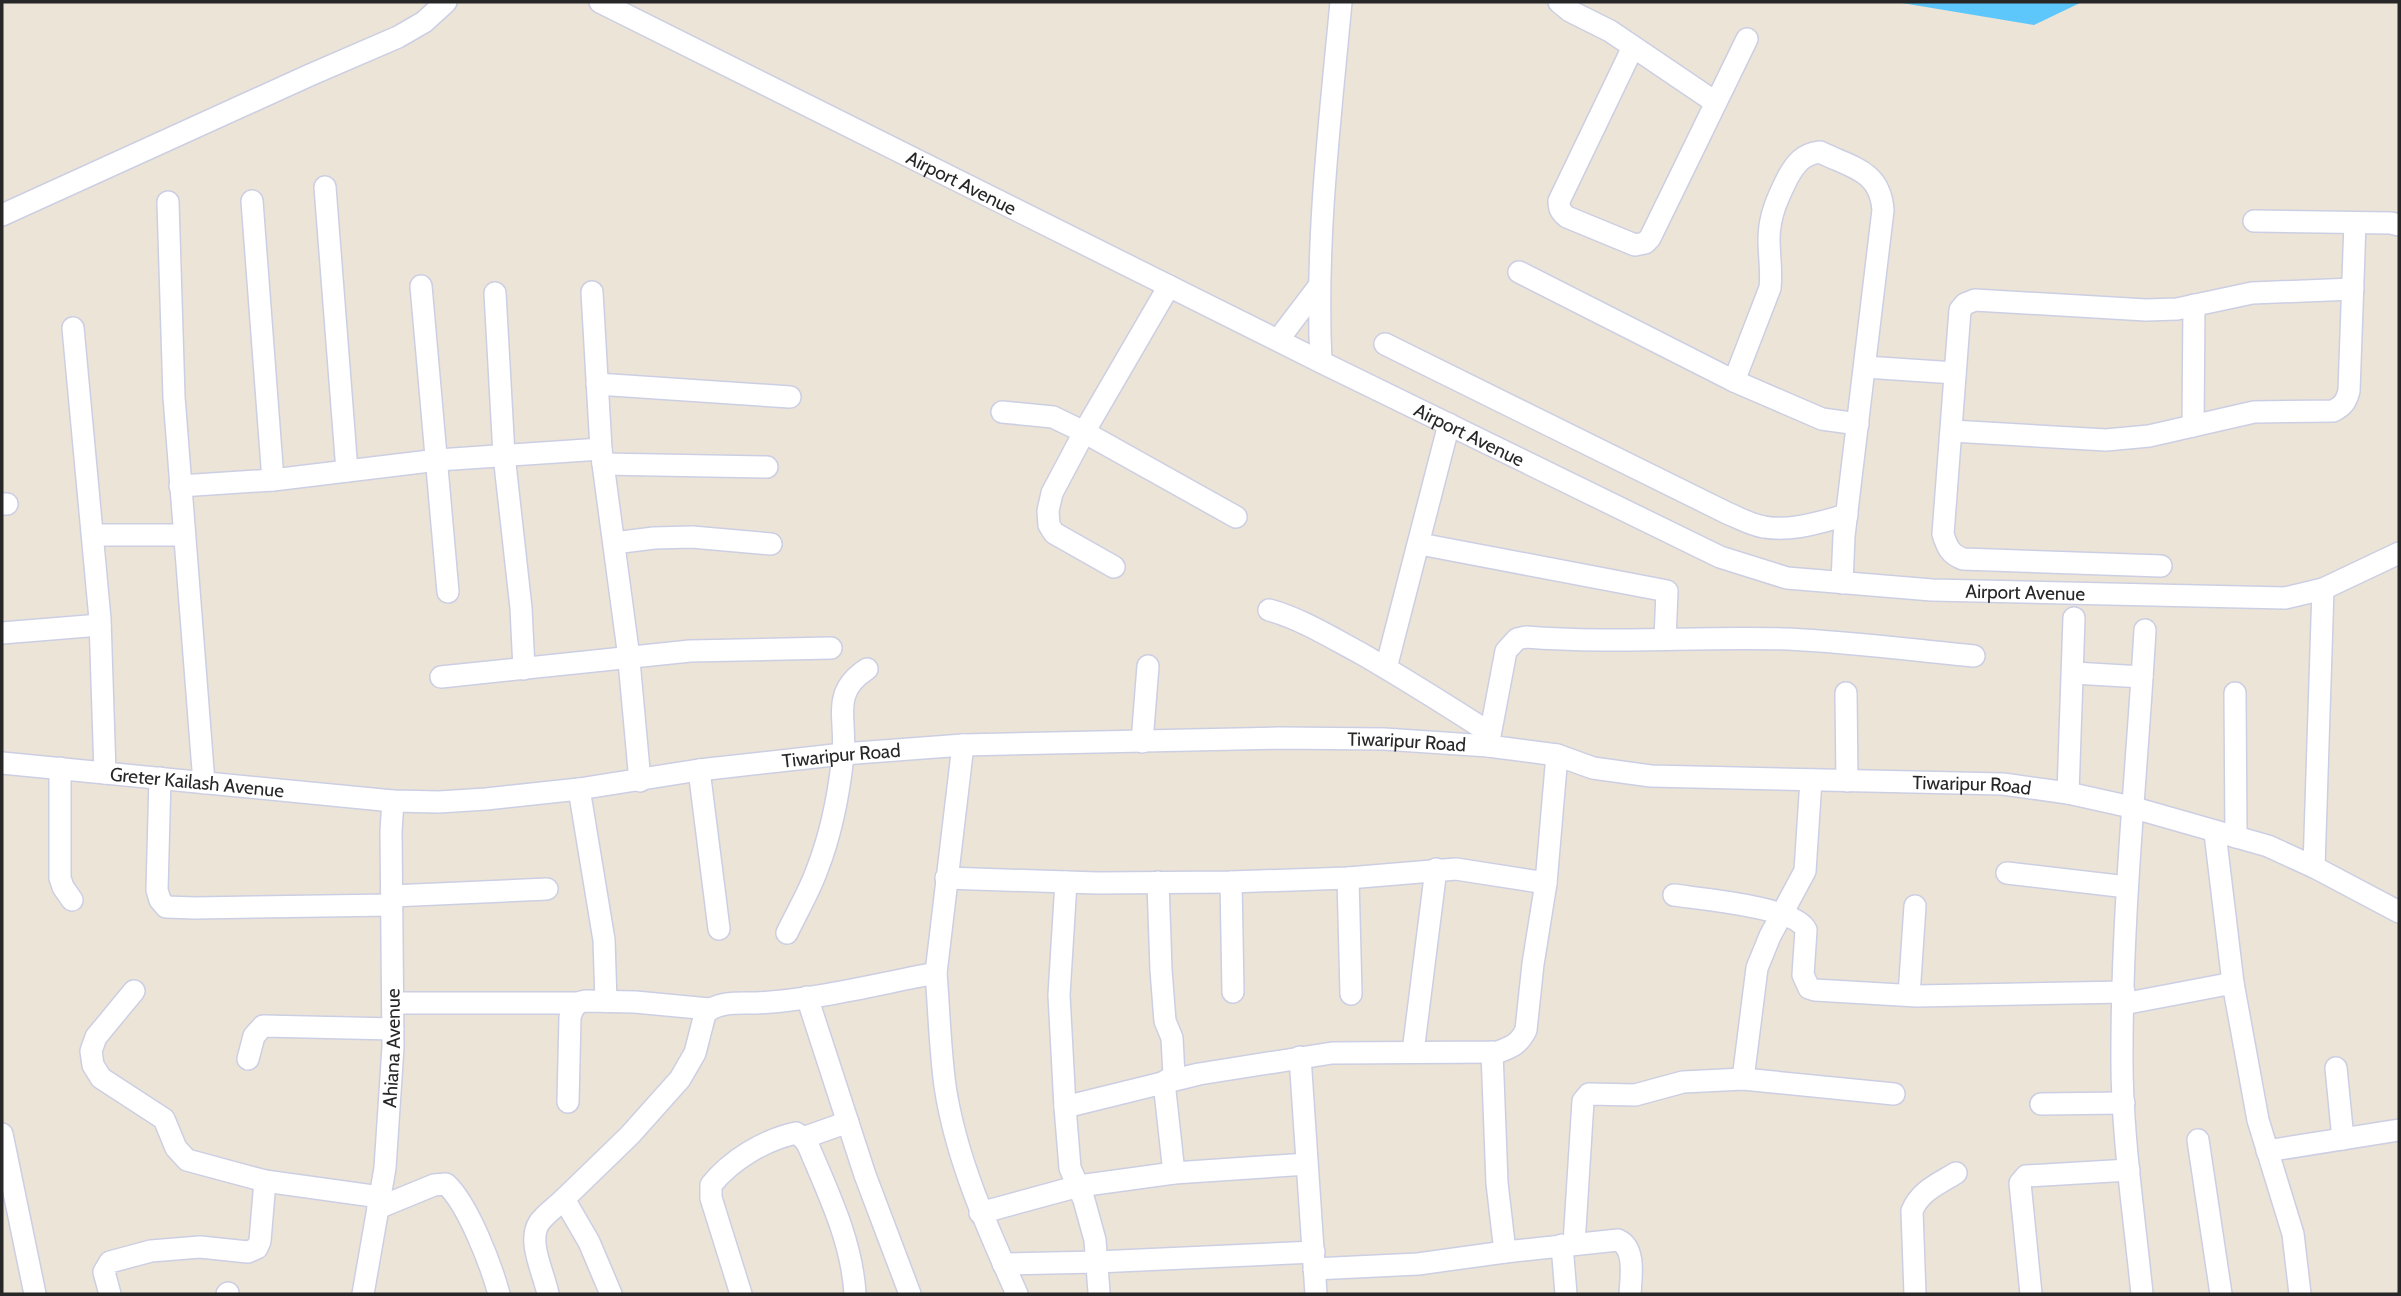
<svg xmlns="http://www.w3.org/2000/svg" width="2401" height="1296" font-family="Cabin,sans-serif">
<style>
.water{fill:#5dc6fb}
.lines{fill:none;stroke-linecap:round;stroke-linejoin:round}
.minor-casing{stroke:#cccfe3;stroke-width:24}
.minor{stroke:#fff;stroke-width:21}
.labels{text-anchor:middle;stroke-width:7;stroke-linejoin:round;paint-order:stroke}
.street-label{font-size:19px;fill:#272727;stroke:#fff}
</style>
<rect width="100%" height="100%" fill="#ece4d7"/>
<!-- water -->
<path class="water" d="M1896,2H2082L2034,25Z"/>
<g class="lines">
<defs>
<g id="minor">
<path id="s1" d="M600,2L1321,362L1720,557L1787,578L1932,590L2285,598L2323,589L2399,553"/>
<path d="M1559,2L1570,11L1610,31L1715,102"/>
<path d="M1633,47L1559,201C1559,209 1561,212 1567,217L1635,245L1645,243L1650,238L1747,39"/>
<path d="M325,187L347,471"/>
<path d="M252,201L273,480"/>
<path d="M168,202L174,397L204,783"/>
<path d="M2,215L310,75L398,37L424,22L446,2"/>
<path d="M2254,221L2391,223L2399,225"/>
<path d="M1519,272L1734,381L1822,419L1858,424"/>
<path d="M421,286L448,592"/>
<path d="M592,292L601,449L628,650L640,781"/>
<path d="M495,293L504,455L521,608L524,669"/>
<path d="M73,328L100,619L105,773"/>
<path d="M1278,340L1319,286"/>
<path d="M1385,344L1727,513C1739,518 1751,525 1764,527C1792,532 1820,522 1847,515"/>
<path d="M1321,362C1315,242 1330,121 1341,2"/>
<path d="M1865,367L1955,373"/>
<path d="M1734,381L1770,288C1772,271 1769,256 1769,239C1769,216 1778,197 1788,177C1796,163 1803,154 1820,152C1852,168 1880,170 1883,210L1844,536L1842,583"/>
<path d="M597,384L790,397"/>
<path d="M1002,412L1053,417L1084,432L1236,517"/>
<path d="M2193,426L2194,305"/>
<path d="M1952,431L2106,440L2149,436L2254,412L2333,411C2343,406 2346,402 2349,391L2355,223"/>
<path d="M603,464L767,467"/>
<path d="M180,486L273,480L438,460L601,449"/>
<path d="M2,504H7"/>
<path d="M93,535H183"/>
<path d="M614,543L654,538L692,537L771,544"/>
<path d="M1420,544L1667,591L1665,639"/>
<path d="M2161,566L1963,559C1950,554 1947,547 1943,534L1960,310L1965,304L1975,300L2146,310L2177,309L2252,293L2353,289"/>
<path d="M1114,567L1054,533L1049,525L1048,511L1052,493L1087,427L1169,286"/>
<path d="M1269,610C1302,619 1332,638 1362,654C1405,679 1448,706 1490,733"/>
<path d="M2,633L100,625"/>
<path d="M1386,668L1449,424"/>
<path d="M2074,673L2142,677"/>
<path d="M441,677L690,651L831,648"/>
<path d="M1846,693L1847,781"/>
<path d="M2235,693L2236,837"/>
<path d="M1142,742L1148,666"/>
<path d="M1488,746L1506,651L1517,639L1526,637C1613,644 1700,636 1788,639C1850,642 1912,650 1974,656"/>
<path id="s2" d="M2,763L393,801L439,802L486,799L579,789L699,770L843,754L963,745L1279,738L1384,739L1488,746L1557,755L1593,768L1651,776L2003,784L2068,793L2131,807L2268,846L2314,867L2399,912"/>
<path d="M60,768V878L63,887L72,900"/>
<path d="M699,770L719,929"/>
<path d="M160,778L157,890L160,900L166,907L195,908L392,905"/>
<path d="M579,789L604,940L606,1001"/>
<path d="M2068,793L2074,618"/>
<path d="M2215,833L2233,983L2258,1120L2293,1234L2300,1294"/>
<path d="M2314,867L2323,589"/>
<path d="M2007,873L2127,887"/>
<path d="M946,878L1097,883L1231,882L1348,878L1456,869L1546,883"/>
<path d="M1348,878L1351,994"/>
<path d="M1066,882L1059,995L1065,1107L1070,1168L1084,1200L1095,1240L1099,1292"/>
<path d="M1158,882L1161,970L1165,1021L1172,1038L1174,1076L1164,1082L1174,1173"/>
<path d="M1231,882L1233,992"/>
<path d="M1674,895C1701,899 1796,907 1806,930L1803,975L1809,988L1815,990L1917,996L2124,992"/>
<path d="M392,896L547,889"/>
<path d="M787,933C797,912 809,892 817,870C831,834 839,794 843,755C847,718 830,693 867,669"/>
<path d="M936,973C939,1010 940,1049 945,1086C956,1159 987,1227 1017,1294"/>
<path d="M134,991L96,1037L91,1051L93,1065L101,1078L164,1119L176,1148L187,1160L265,1181L380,1197"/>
<path d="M1909,995L1915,906"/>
<path d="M807,997L865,1175L910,1294"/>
<path d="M393,1003H577"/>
<path d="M2123,1004L2233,983"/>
<path d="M1413,1052L1436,869"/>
<path d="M1492,1052L1497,1183L1505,1252"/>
<path d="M1300,1057L1316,1294"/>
<path d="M248,1059L254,1036L263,1026L393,1029"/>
<path d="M2336,1068L2343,1139"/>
<path d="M1743,1079L1757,968L1770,936L1805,871L1811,780"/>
<path d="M568,1102L570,1017C573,1008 575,1003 585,1001L635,1002L709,1009"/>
<path d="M2041,1104L2124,1103"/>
<path d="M1065,1107L1199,1074L1332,1053L1498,1052C1512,1047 1519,1044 1526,1030L1533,964L1546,883L1557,755"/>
<path d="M2,1134L35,1294"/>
<path d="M803,1138L848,1122"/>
<path d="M2198,1140L2221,1294"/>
<path d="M2267,1151L2399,1130"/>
<path d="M378,1208L434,1185L446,1184C468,1204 491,1265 499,1294"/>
<path d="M980,1213L1079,1186L1174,1173L1307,1164"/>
<path d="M1574,1244L1583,1101L1589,1094L1635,1095L1683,1082L1743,1079L1894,1094"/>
<path d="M1562,1245L1566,1294"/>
<path d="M1003,1264L1097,1262L1314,1252"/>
<path d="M1314,1269L1418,1264L1505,1252L1618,1240C1636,1248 1631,1277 1630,1294"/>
<path d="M110,1294L104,1272L110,1262L151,1251L200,1247L248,1252L257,1248L260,1241L265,1181"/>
<path d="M227,1294L228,1293"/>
<path id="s3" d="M363,1294L385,1168L393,1047L391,831L393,801"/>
<path d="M548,1294C544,1273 527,1242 539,1223C545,1214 556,1207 564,1199"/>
<path d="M611,1294L589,1242L564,1199L630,1135L680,1079L695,1053L705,1014C716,1001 740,1003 756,1003C816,1000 877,984 936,973L963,745"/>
<path d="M741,1294L711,1198V1185C731,1160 764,1140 796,1133L803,1138L808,1145C828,1193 852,1241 855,1294"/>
<path d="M1915,1294L1912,1211C1920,1191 1938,1184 1956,1173"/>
<path d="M2031,1294L2020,1183L2026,1176L2129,1170"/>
<path d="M2142,1294C2134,1213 2121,1131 2122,1050C2122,909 2137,770 2145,630"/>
</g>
</defs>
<!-- minor casing -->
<use href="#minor" class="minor-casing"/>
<!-- minor -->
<use href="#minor" class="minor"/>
</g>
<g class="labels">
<!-- street labels -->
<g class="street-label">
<text dy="7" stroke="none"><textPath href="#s1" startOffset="404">Airport Avenue</textPath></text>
<text dy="7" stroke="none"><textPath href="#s1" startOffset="971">Airport Avenue</textPath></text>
<text dy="7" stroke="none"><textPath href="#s1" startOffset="1559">Airport Avenue</textPath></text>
<text dy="7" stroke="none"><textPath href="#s2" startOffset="1410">Tiwaripur Road</textPath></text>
<text dy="7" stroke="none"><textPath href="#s2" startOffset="844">Tiwaripur Road</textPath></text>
<text dy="7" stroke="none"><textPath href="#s2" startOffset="196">Greter Kailash Avenue</textPath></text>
<text dy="7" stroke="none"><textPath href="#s2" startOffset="1979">Tiwaripur Road</textPath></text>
<text dy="7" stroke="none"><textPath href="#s3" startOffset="248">Ahiana Avenue</textPath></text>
</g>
</g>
<!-- border -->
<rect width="2401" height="1296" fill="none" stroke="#272727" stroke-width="7"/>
</svg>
